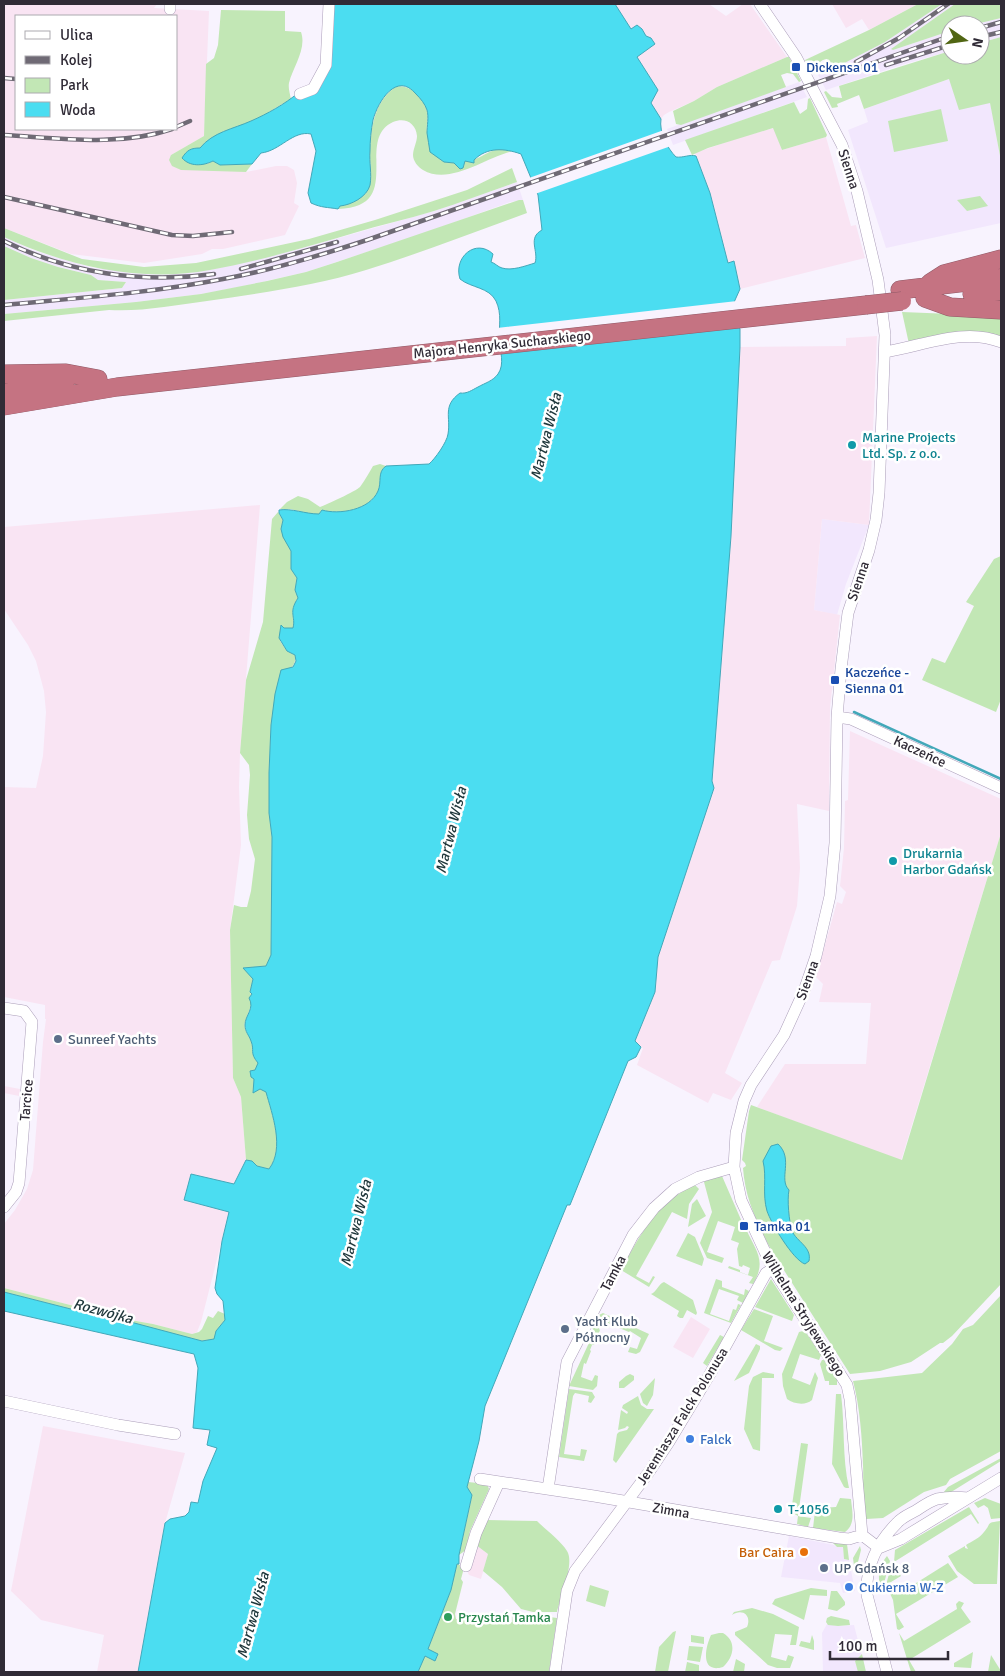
<svg xmlns="http://www.w3.org/2000/svg" width="1005" height="1676" font-family="Signika,sans-serif">
<style>
.built{fill:#f2e7fd}
.industrial{fill:#f9e4f3;fill-rule:evenodd}
.green{fill:#c2e7b5}
.water{fill:#4bddf1;stroke:#43a8b9}
.pier{fill:#f8f3fe}
.lines{fill:none;stroke-linecap:round;stroke-linejoin:round}
.stream{stroke:#43a8b9;stroke-width:2.5}
.minor-casing{stroke:#ab9eb9;stroke-width:12}
.highway-casing{stroke:#915a67;stroke-width:19}
.minor{stroke:#fff;stroke-width:11}
.highway{stroke:#c57382;stroke-width:18}
.rail-casing{stroke:#6f6a75;stroke-width:4.5}
.rail{stroke:#fff;stroke-width:2.5;stroke-dasharray:8;stroke-linecap:butt}
.highway-bridge-casing{stroke:#915a67;stroke-width:19;stroke-linecap:butt}
.highway-bridge{stroke:#c57382;stroke-width:18}
.transit-dot{fill:#1a4fb4;stroke:#fff;stroke-width:2}
.culture-dot{fill:#0f9aa8;stroke:#fff;stroke-width:2}
.service-dot{fill:#5c6f8a;stroke:#fff;stroke-width:2}
.shop-dot{fill:#3f7fe0;stroke:#fff;stroke-width:2}
.food-dot{fill:#e8710a;stroke:#fff;stroke-width:2}
.leisure-dot{fill:#2e9e5b;stroke:#fff;stroke-width:2}
.labels{text-anchor:middle;stroke-width:5;stroke-linejoin:round;paint-order:stroke}
.transit-label{font-size:14px;fill:#164399;stroke:#fff;text-anchor:start}
.street-label{font-size:14px;fill:#302b36;stroke:#fff}
.culture-label{font-size:14px;fill:#0d838f;stroke:#fff;text-anchor:start}
.service-label{font-size:14px;fill:#4e5e75;stroke:#fff;text-anchor:start}
.shop-label{font-size:14px;fill:#366cbe;stroke:#fff;text-anchor:start}
.food-label{font-size:14px;fill:#c56008;stroke:#fff;text-anchor:end}
.leisure-label{font-size:14px;fill:#27864d;stroke:#fff;text-anchor:start}
.water-label{font-size:15px;font-style:italic;fill:#1e363a;stroke:#fff}
</style>
<rect width="100%" height="100%" fill="#f8f3fe"/>
<!-- built -->
<path class="built" d="M942,4H955L892,49L893,50L950,31V51L898,66L826,90L818,75L885,42Z
M1001,18V37L980,43V25H972Z
M949,79L990,102L1001,161V223L886,248L848,130L868,122L864,109Z
M799,82L807,97L673,145L667,129Z
M517,182L523,200L510,202L425,233L306,272L240,287L201,294L136,302L4,314V300L122,288L126,282L98,280L91,275L58,267L31,258L4,246V237L32,250L93,268L178,274L209,270L300,249L434,211Z
M822,519L869,525L846,584L837,615L814,610Z
M789,1536L834,1545L837,1547L843,1546L844,1559L849,1560L855,1591L843,1593L840,1583L781,1577Z
M827,1624L838,1626L854,1625L866,1672H823L822,1633Z"/>
<!-- industrial -->
<path class="industrial" d="M4,4H157L154,8L209,11L204,136L171,155L246,172L276,166H287L294,170L297,183L294,203L299,206L285,235L223,249H212L202,254L144,263L71,254L4,228ZM16,16H176V129H16Z
M615,4H709L726,16L743,4H750L787,57L717,87L694,101L669,112L664,115L661,119L651,103L658,90L637,57L655,44L646,36L642,29H631Z
M832,4H918L869,30L862,19L846,28Z
M774,128L782,150L826,137L851,226L856,225L865,258L740,289L734,261L728,263L710,193L695,153L741,137Z
M877,336L869,525L822,519L814,610L840,615L830,708L829,811L797,804L800,868L797,906L780,960L772,961L725,1073L742,1083L731,1100L713,1093L708,1103L637,1065L643,1048L635,1042L655,992L658,957L714,788L712,781L731,536L740,347L846,346V338Z
M260,505L240,753L239,787L241,845L230,930L233,1078L241,1097L246,1160L234,1184L191,1174L185,1200L229,1212L201,1322L197,1332L192,1334L153,1324L125,1319L4,1288V1224L15,1210L27,1189L33,1170L43,1042L46,1019H45V1005L4,997V787L36,788L43,756L46,712L44,691L36,661L28,645L4,609V527Z
M850,731L1001,799V833L901,1161L757,1107L785,1064H866L871,1003L819,1002L823,984L816,977L837,902L842,904L846,892L840,886L844,848L845,801L848,800Z
M4,1086L20,1089L19,1096L4,1093Z
M691,1317L710,1329L693,1358L673,1347Z
M43,1426L185,1453L165,1523L138,1672H97L104,1635L41,1620L11,1591Z
M476,1545L488,1554L481,1579L469,1575L468,1573Z"/>
<!-- green -->
<path class="green" d="M918,4H942L885,42L831,70L827,59C819,60 816,66 817,74L813,73L805,60L869,30Z
M955,4H1001V18L972,25H950V31L893,50L891,49Z
M221,10L285,11V31L301,32C307,49 293,67 289,83C288,88 290,94 291,99C278,106 266,115 252,121C234,129 213,132 200,148H193L207,164L213,161L220,165L252,164L246,172L181,170L172,166L169,160L171,155L204,136L206,64L214,58L218,45Z
M1001,37V161L990,103L959,110L949,79L864,109L859,95L837,104L838,107L832,108L824,92L826,91L832,97L842,98L839,86L950,51V55H980V43Z
M787,57H789L801,81L799,82L793,74L787,73L781,75L786,87L681,125L676,124L673,111L694,101L717,87Z
M397,86C412,86 424,97 427,111C429,117 426,125 427,131C428,139 435,157 443,161C446,163 451,163 454,163L458,167L463,168L465,161C485,160 489,144 513,151C486,157 450,186 423,170C418,167 413,161 413,155C413,149 417,142 417,136C416,123 405,117 393,122C354,140 406,207 338,209L340,206C348,204 358,201 364,195C375,185 369,164 370,150C371,126 375,100 397,86Z
M810,98L827,135L826,137L782,150L773,128L708,148L692,155L685,140L794,102L800,114L807,109L808,99Z
M941,109L948,141L894,152L888,121Z
M512,168L517,182C489,192 462,202 434,211C408,219 380,225 354,233C307,247 259,261 210,270C140,283 67,266 4,237V228L82,259L144,267L196,263L309,239L375,220L467,190Z
M980,196L988,206L967,211L957,200Z
M519,200H523L527,213C474,232 421,253 366,270C315,286 260,293 207,301C175,305 141,312 109,310L4,321V314L136,302L201,294L267,281L306,272L337,262Z
M4,246L31,258L58,267L91,275L98,280L126,282L122,288L4,300Z
M902,312L1001,316V338C970,324 940,336 909,344Z
M380,464L386,466C377,472 382,482 378,491C370,510 339,515 322,510L319,514H311L290,509H280L287,502L298,496L308,499L320,507C326,505 356,491 360,487C365,480 369,473 373,466Z
M278,512L283,520L281,529L291,551V569L297,578L295,590L298,598C288,613 296,616 293,628H284L281,626L280,641L287,651L295,655C297,667 287,671 279,678L271,725L269,773V813L272,837L271,955L266,966L244,968L253,979L250,992C255,1003 248,1012 245,1022C243,1030 249,1035 251,1041C255,1052 249,1052 258,1063L254,1079L253,1092L260,1089L266,1091C272,1115 285,1147 269,1169L257,1166L252,1161L246,1160L241,1097L233,1078L230,930L234,905L241,907H247L251,891L255,859L249,839L247,815L250,775L249,765L240,753L246,680L263,622L272,519Z
M1001,556V699L996,712L922,680L932,658L945,663L974,606L966,602L994,559Z
M1001,833V1284L952,1336L943,1343H940L911,1362L880,1371L850,1374L773,1253C758,1226 745,1199 743,1168L746,1166L745,1163L742,1160L749,1111L751,1105L902,1160Z
M722,1176L742,1222L741,1223L744,1229H746C756,1251 767,1261 753,1284L749,1283L753,1277L728,1268L729,1266L740,1270V1272L748,1275L750,1268L743,1265L742,1267L739,1266L737,1249L739,1243L731,1240L735,1227L718,1221L707,1252L724,1258L722,1263L707,1258L700,1243L712,1212L704,1182L705,1181Z
M695,1185L699,1189L689,1204L687,1219L672,1212L636,1276L649,1283L653,1276L655,1277L649,1287L621,1270C639,1236 658,1201 695,1185Z
M697,1199L706,1216L688,1227L692,1204Z
M688,1233L695,1237L704,1259L702,1266L676,1256Z
M716,1279L722,1281V1287L744,1295L745,1289L749,1291L743,1303L737,1300L739,1296L719,1289L710,1314L729,1321L733,1309L736,1310L738,1304L741,1305L731,1323L704,1313Z
M771,1279L794,1315L792,1321L755,1307Z
M664,1282L693,1300L697,1313L696,1315L687,1310L683,1318H680L677,1316L679,1311L651,1294C657,1292 658,1284 664,1282Z
M4,1288L117,1317L110,1319L4,1292Z
M1001,1295V1451L950,1479L946,1485L924,1492L883,1518L866,1519C861,1500 864,1484 863,1465C862,1437 860,1408 853,1381L922,1373L952,1344L963,1329L973,1325Z
M754,1309L773,1316L764,1341L783,1348L780,1351L775,1350L741,1330Z
M218,1311L225,1314V1320L216,1331L215,1339L202,1341L125,1322V1319L153,1324L192,1334L199,1332L202,1329L208,1316L213,1318Z
M603,1313L649,1334L640,1352L636,1354L628,1352L630,1347L637,1349L641,1338L630,1331L629,1332L602,1321L599,1329L600,1330L594,1345H592L590,1350L591,1351L586,1364L584,1363L581,1377L592,1381L595,1375L598,1376L597,1386L593,1390L569,1386L594,1332L592,1327L599,1315Z
M803,1331L807,1334L821,1355L819,1360L800,1354L792,1378L810,1385L815,1372L818,1378L812,1400C805,1406 794,1404 787,1399L783,1386L782,1374L799,1332Z
M720,1335L724,1337L707,1366L703,1363Z
M756,1344L760,1346V1349L749,1373L734,1381Z
M822,1360H824L837,1380V1385H829V1381H825L820,1364Z
M763,1372L774,1374V1378H762L760,1451L753,1449L744,1429L749,1386L753,1377Z
M630,1374L634,1376V1380L624,1388H619V1382L626,1376Z
M655,1378L653,1395L647,1406L643,1403L640,1394Z
M569,1389L592,1392L595,1397L591,1403L588,1402L589,1396L575,1393L573,1396L564,1454L580,1456L581,1449L587,1450L584,1461L559,1457Z
M836,1394H841C845,1425 842,1458 849,1488H846L844,1487L832,1464Z
M638,1396L641,1405L647,1409H654L616,1463L613,1460L617,1434L619,1432L627,1430L629,1427L627,1426L625,1428L618,1430L621,1410L627,1414L628,1412L622,1408L623,1405Z
M801,1443L808,1444L798,1516L811,1518L808,1527L797,1524L798,1516L791,1512Z
M1001,1458V1461L948,1494L943,1493L948,1487Z
M468,1482L487,1484L489,1489L470,1531L466,1550L459,1555L472,1496L467,1487Z
M840,1498L851,1499C852,1511 856,1524 845,1532L813,1528L815,1511L820,1508L836,1507Z
M985,1498L1001,1504V1518L991,1519L988,1508L984,1505L978,1508L974,1503Z
M969,1507L979,1523L978,1524L971,1514L894,1562L895,1550Z
M487,1520L537,1521C546,1530 561,1541 567,1551C575,1563 560,1599 557,1612H533L521,1609L502,1587L483,1571L488,1554L476,1545Z
M1000,1521L997,1584H974L957,1571L948,1556L965,1546V1548L968,1549L966,1545C972,1541 980,1538 984,1532C992,1523 985,1523 1000,1521Z
M833,1543L847,1544L849,1560L844,1559L843,1547H837Z
M860,1546L861,1550L855,1574L853,1558Z
M887,1556L890,1561L883,1587L880,1588C878,1575 878,1567 887,1556Z
M457,1563L464,1568L461,1579L463,1582L455,1614L456,1619L512,1622L513,1612L557,1618L549,1672H418L425,1656L435,1661L438,1655L428,1649L451,1590Z
M892,1563L901,1576L886,1585Z
M948,1563L958,1577L896,1614L904,1627L899,1630L897,1629L893,1600L887,1587L890,1586L897,1595Z
M590,1585L609,1591L605,1607L586,1601Z
M811,1588L827,1590V1596L810,1595L804,1620L772,1604L775,1599Z
M831,1591H837L845,1602V1605L837,1611L828,1609Z
M959,1601L964,1603L961,1608L971,1622L909,1660L916,1672H911L899,1633L904,1641L957,1609L956,1604Z
M752,1608L773,1614L799,1627L796,1645H790L792,1635L775,1634L771,1657L786,1661L788,1655L794,1657L790,1668H777L768,1665L735,1635V1632L747,1627C752,1615 742,1608 732,1615L734,1612Z
M831,1616L849,1620L850,1625L838,1626L828,1625L826,1622L827,1618Z
M676,1631L668,1672H655L659,1647L673,1632Z
M719,1633H723C737,1641 734,1657 723,1667C700,1674 705,1648 711,1635Z
M691,1635L704,1637V1644L691,1642Z
M812,1635L814,1641V1650L799,1646L801,1641L810,1643Z
M689,1646L703,1647L700,1662L687,1660Z
M973,1652L971,1668L954,1667V1663Z
M862,1654L866,1672H858L855,1661Z
M991,1655L1001,1671V1672H988Z
M736,1659L745,1664L744,1672H733Z
M687,1662L699,1665V1672H685Z"/>
<!-- water -->
<path class="water" d="M330,4H615L631,29L637,25L642,29L646,36L651,38L655,44L637,57L658,90L651,103L661,119C659,132 667,148 676,157C683,158 690,154 696,156L710,193L728,263L734,261L740,289L731,309L740,329V347L731,536L712,781L714,788L658,957L655,992L635,1041L641,1047L636,1057L628,1061L570,1205H567L485,1406L479,1441L467,1487L472,1495L459,1555V1564H457L451,1590L428,1649L438,1654L435,1661L425,1656L418,1672H138L165,1523L170,1519L185,1516L189,1512L191,1502L198,1503L203,1481L217,1448L207,1445L210,1430L193,1428L198,1368L194,1354L4,1311V1292L110,1319L123,1320L202,1341L214,1339L216,1331L225,1320L223,1301L217,1294L215,1288L222,1241L229,1212L184,1200L191,1174L234,1184L246,1160L252,1161L257,1166L269,1169C285,1148 272,1114 266,1092L260,1089L253,1093L254,1079L251,1077L250,1071L255,1070L258,1063C249,1052 255,1051 251,1041C249,1035 245,1032 245,1025C245,1015 255,1009 249,998L252,994L250,992L253,979L243,968L266,966L271,955L272,837L269,813V773L271,725L275,694L281,670L293,667L296,661L295,655L287,651L279,638L281,625L284,628H293C296,616 288,613 298,598L295,590L297,578L291,569V551L283,537L281,529L283,520L279,513V510C292,508 305,514 319,514L322,510C339,515 370,510 378,491C382,482 377,472 386,466L429,464C435,459 447,442 448,434C451,417 442,406 460,393C467,394 472,390 478,387C485,383 493,381 498,374C505,364 500,351 499,340C499,326 502,314 496,301C489,287 471,288 460,279C453,257 476,238 493,254L491,262C495,263 498,267 502,268C512,271 525,266 535,263C539,251 527,238 542,230L538,195L521,154C504,148 487,147 474,160V163L465,161L463,168L460,169L454,163L444,162L430,152C429,146 428,139 427,133C427,126 429,117 427,110C425,104 421,99 416,94C397,71 378,101 373,120C371,130 370,141 370,151C369,162 372,174 370,185C367,197 351,205 340,206L338,209C327,207 322,208 311,203L308,193L316,151L311,134C293,130 280,151 261,153L252,164L220,165L213,161C203,166 190,167 182,158C187,150 191,148 200,148C213,132 233,129 251,121C267,114 285,104 298,93L299,96L328,66Z
M778,1144C794,1159 778,1179 789,1190C787,1200 789,1221 792,1231C797,1242 812,1247 809,1261L805,1264C793,1260 771,1223 767,1211C762,1194 767,1177 763,1161L771,1146Z"/>
<!-- pier -->
<path class="pier" d="M664,130L671,146L535,194L529,178Z
M737,301L734,309L741,325L497,339V328Z"/>
<g class="lines">
<!-- stream -->
<path class="stream" d="M854,712L1001,779"/>
<defs>
<path id="minor" d="M760,4L796,57L842,145L857,191L878,280L885,335L879,493L876,520L869,550L848,613L841,669L837,717L835,843L830,896L816,956L804,991L784,1035L751,1085L744,1101L736,1133L734,1167L741,1200L773,1269L847,1385L850,1399L862,1535L879,1548
M170,9V4
M300,94L313,89L326,65L329,4
M885,352C923,346 964,327 1001,342
M837,717L851,719L1001,788
M4,1008L24,1011L32,1022L19,1183L16,1192L4,1207
M4,1401L118,1425L175,1434
M480,1479L594,1496L839,1538L849,1539L862,1535
M548,1489L567,1362L633,1235L654,1208L675,1189L699,1177L734,1167
M879,1548L901,1539L1001,1478
M466,1566L476,1533L499,1482
M555,1672L567,1591L575,1571L649,1472L669,1442L710,1374L766,1273L773,1269
M887,1672L867,1595C865,1567 878,1542 897,1523C902,1517 910,1514 917,1510C923,1506 930,1501 937,1499C947,1497 958,1497 968,1498"/>
<path id="highway" d="M930,283L944,274L1001,259
M900,290L1001,278
M972,294L1001,291
M925,298L950,307L1001,310
M4,374L66,373L98,379
M4,393L65,383
M4,406L117,387L866,305"/>
</defs>
<!-- minor casing -->
<use href="#minor" class="minor-casing"/>
<!-- highway casing -->
<use href="#highway" class="highway-casing"/>
<!-- minor -->
<use href="#minor" class="minor"/>
<!-- highway -->
<use href="#highway" class="highway"/>
<defs>
<path id="rail" d="M980,28L1001,22
M980,37L1001,32
M856,62L899,38L948,4
M886,65L950,45
M4,78L16,79
M176,127L190,121
M4,135C59,138 119,147 172,129
M4,197L172,235L193,236L232,232
M4,241C68,273 142,284 214,274
M241,269L337,242
M4,305C77,298 151,293 223,279C273,270 322,255 370,239L950,36"/>
</defs>
<!-- rail casing -->
<use href="#rail" class="rail-casing"/>
<!-- rail -->
<use href="#rail" class="rail"/>
<defs>
<path id="highway-bridge" d="M866,305L902,301"/>
</defs>
<!-- highway-bridge casing -->
<use href="#highway-bridge" class="highway-bridge-casing"/>
<!-- highway-bridge -->
<use href="#highway-bridge" class="highway-bridge"/>
</g>
<!-- markers -->
<g class="transit-dot">
<rect x="791" y="62" width="10" height="10" rx="2.5"/>
<rect x="830" y="675" width="10" height="10" rx="2.5"/>
<rect x="739" y="1221" width="10" height="10" rx="2.5"/>
</g>
<g class="culture-dot">
<circle cx="852" cy="445" r="5"/>
<circle cx="893" cy="861" r="5"/>
<circle cx="778" cy="1509" r="5"/>
</g>
<g class="service-dot">
<circle cx="58" cy="1039" r="5"/>
<circle cx="565" cy="1329" r="5"/>
<circle cx="824" cy="1568" r="5"/>
</g>
<g class="shop-dot">
<circle cx="690" cy="1439" r="5"/>
<circle cx="849" cy="1587" r="5"/>
</g>
<circle class="food-dot" cx="804" cy="1552" r="5"/>
<circle class="leisure-dot" cx="448" cy="1617" r="5"/>
<g class="labels">
<!-- transit labels -->
<g class="transit-label">
<text x="806" y="72">Dickensa 01</text>
<text x="845" y="677">Kaczeńce -<tspan x="845" dy="16">Sienna 01</tspan></text>
<text x="754" y="1231">Tamka 01</text>
</g>
<!-- street labels -->
<g class="street-label">
<text transform="translate(849 169) rotate(72)" y="5">Sienna</text>
<text transform="translate(502 344) rotate(-6)" y="5">Majora Henryka Sucharskiego</text>
<text transform="translate(858 581) rotate(-71)" y="5">Sienna</text>
<text transform="translate(920 751) rotate(25)" y="5">Kaczeńce</text>
<text transform="translate(807 980) rotate(-70)" y="5">Sienna</text>
<text transform="translate(26 1100) rotate(-85)" y="5">Tarcice</text>
<text transform="translate(613 1273) rotate(-62)" y="5">Tamka</text>
<text transform="translate(804 1314) rotate(58)" y="5">Wilhelma Stryjewskiego</text>
<text transform="translate(682 1416) rotate(-58)" y="5">Jeremiasza Falck Polonusa</text>
<text transform="translate(671 1510) rotate(10)" y="5">Zimna</text>
</g>
<!-- culture labels -->
<g class="culture-label">
<text x="862" y="442">Marine Projects<tspan x="862" dy="16">Ltd. Sp. z o.o.</tspan></text>
<text x="903" y="858">Drukarnia<tspan x="903" dy="16">Harbor Gdańsk</tspan></text>
<text x="788" y="1514">T-1056</text>
</g>
<!-- service labels -->
<g class="service-label">
<text x="68" y="1044">Sunreef Yachts</text>
<text x="575" y="1326">Yacht Klub<tspan x="575" dy="16">Północny</tspan></text>
<text x="834" y="1573">UP Gdańsk 8</text>
</g>
<!-- shop labels -->
<g class="shop-label">
<text x="700" y="1444">Falck</text>
<text x="859" y="1592">Cukiernia W-Z</text>
</g>
<!-- food labels -->
<g class="food-label">
<text x="794" y="1557">Bar Caira</text>
</g>
<!-- leisure labels -->
<g class="leisure-label">
<text x="458" y="1622">Przystań Tamka</text>
</g>
<!-- water labels -->
<g class="water-label">
<text transform="translate(546 436) rotate(-76)" y="5">Martwa Wisła</text>
<text transform="translate(451 830) rotate(-76)" y="5">Martwa Wisła</text>
<text transform="translate(356 1223) rotate(-76)" y="5">Martwa Wisła</text>
<text transform="translate(103 1311) rotate(15)" y="5">Rozwójka</text>
<text transform="translate(253 1615) rotate(-75)" y="5">Martwa Wisła</text>
</g>
</g>
<!-- border -->
<rect width="1005" height="1676" fill="none" stroke="#302b36" stroke-width="10"/>
<!-- legend -->
<rect x="15" y="15" width="162" height="115" fill="#ffffff" stroke="#acaaaf"/>
<rect x="25" y="31" width="25" height="8" fill="#ffffff" stroke="#acaaaf"/>
<text x="60" y="40" font-size="15" fill="#302b36">Ulica</text>
<rect x="25" y="56" width="25" height="8" fill="#6f6a75" stroke="#acaaaf"/>
<text x="60" y="65" font-size="15" fill="#302b36">Kolej</text>
<rect x="25" y="78" width="25" height="15" fill="#c2e7b5" stroke="#acaaaf"/>
<text x="60" y="90" font-size="15" fill="#302b36">Park</text>
<rect x="25" y="102" width="25" height="15" fill="#4bddf1" stroke="#acaaaf"/>
<text x="60" y="115" font-size="15" fill="#302b36">Woda</text>
<!-- north arrow -->
<g transform="translate(965 40) rotate(103)"><circle r="24" fill="#ffffff" stroke="#acaaaf"/>
<path d="M0-4L9 19L0 12L-9 19Z" fill="#516613"/>
<text y="-8" font-size="14" font-weight="bold" text-anchor="middle" fill="#302b36">N</text>
</g>
<!-- scale -->
<path d="M830 1651v8h118v-8" fill="none" stroke="#302b36" stroke-width="2.5"/>
<text x="838" y="1651" font-size="15" fill="#302b36" stroke="#ffffff" stroke-width="4" paint-order="stroke">100 m</text>
</svg>
